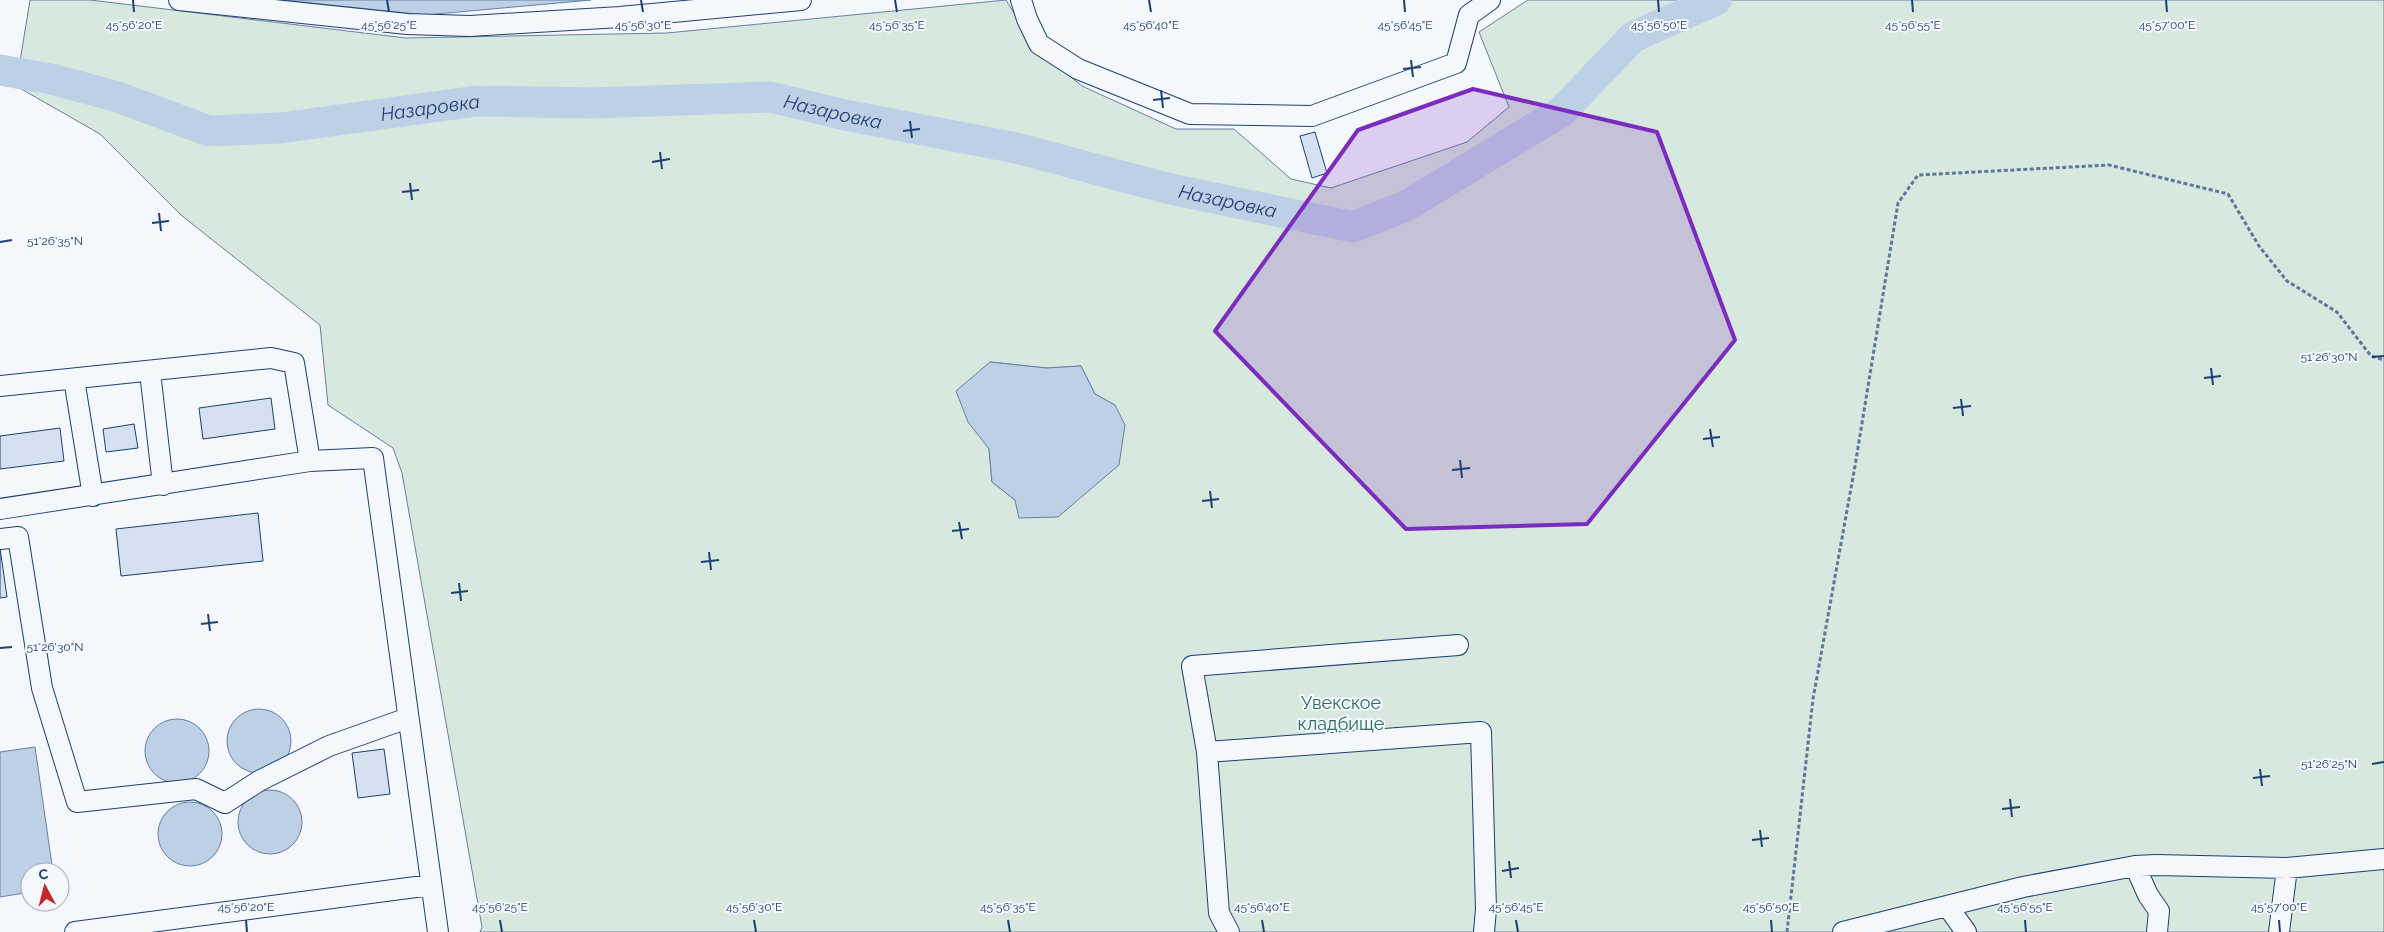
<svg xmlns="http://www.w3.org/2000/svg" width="2384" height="932" font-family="Raleway,sans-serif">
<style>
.green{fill:#d7e8df;stroke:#687fa3;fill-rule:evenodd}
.water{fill:#bed0e5;stroke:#687fa3}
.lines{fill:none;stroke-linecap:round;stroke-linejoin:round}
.river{stroke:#bed0e5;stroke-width:31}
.building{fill:#d5e0f0;stroke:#1d3f73}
.minor-casing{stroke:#1d3f73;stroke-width:22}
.path{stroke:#5e769c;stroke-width:3;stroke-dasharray:4 2.5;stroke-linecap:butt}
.minor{stroke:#f4f7fb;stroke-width:20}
.marked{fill:#7b2cbf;fill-opacity:0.2;stroke:#7b2cbf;stroke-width:4;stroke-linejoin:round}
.ticks{fill:none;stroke:#1d3f73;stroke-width:2}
.labels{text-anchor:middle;stroke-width:4;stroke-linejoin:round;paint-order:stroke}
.park-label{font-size:18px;fill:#2c6c60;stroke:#f4f7fb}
.water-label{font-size:19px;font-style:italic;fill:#1d3f73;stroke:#f4f7fb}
.ticks-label{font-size:12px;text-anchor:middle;fill:#1d3f73;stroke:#f4f7fb;stroke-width:4;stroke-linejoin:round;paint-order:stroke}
</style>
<rect width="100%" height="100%" fill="#f4f7fb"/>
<!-- green -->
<path class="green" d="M30,0H90L406,38L667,33L1006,0L1035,48L1082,86L1176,129H1234L1291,179L1331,188L1467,142L1509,107L1479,32L1528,0H2384V932H480L482,927L402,473L393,448L328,405L320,325L181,215L100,134L16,86ZM990,362L1046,368L1081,366L1095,394L1115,405L1015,500L992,482L989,449Z"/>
<!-- water -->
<path class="water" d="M283,0H591L425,15Z
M990,362L1046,368L1081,366L1095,394L1115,405L1125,425L1119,465L1058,517L1019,518L1015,500L992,482L989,449L968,422L956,391Z
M227 741a32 32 0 1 1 64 0a32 32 0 1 1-64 0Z
M145 751a32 32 0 1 1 64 0a32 32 0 1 1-64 0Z
M35,747L53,872H30V892L0,897V752Z
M238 822a32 32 0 1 1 64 0a32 32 0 1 1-64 0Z
M158 834a32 32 0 1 1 64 0a32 32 0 1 1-64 0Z"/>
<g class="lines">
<!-- river -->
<path class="river" id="s1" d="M0,70L51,79L118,97L209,131L280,128L477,101L592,103L770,97L845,115L1016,148L1166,188L1353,227L1406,206L1561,112L1633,37L1716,0"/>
</g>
<!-- building -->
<path class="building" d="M1315,132L1327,173L1312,178L1300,136Z
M271,398L275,429L203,439L199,408Z
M134,424L138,448L106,452L103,429Z
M60,428L64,461L0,469V436Z
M258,513L263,561L121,576L116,529Z
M0,548L7,597L0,598Z
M384,749L390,794L358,798L352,753Z"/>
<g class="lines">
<defs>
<path id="minor" d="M179,0L407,24L470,26L620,17L801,0
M1021,0L1027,19L1039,44L1078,69L1190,114L1312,116L1456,63L1469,15L1490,0
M150,372L163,485
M74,379L93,496
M0,386L271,358L294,363L310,461
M0,509L310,461L373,458L438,932
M0,539L18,537L42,688L77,802L196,789L225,803L259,781L329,746L408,718
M1207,752L1481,732L1486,909L1484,932
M2135,866L2148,895L2159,911L2157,932
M1948,907L1966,932
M75,932L431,885
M1229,932L1219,913L1207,752L1192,666L1458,645
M1843,932L2023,887L2135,866L2156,865L2287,868L2384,859
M2279,932L2287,868"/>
</defs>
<!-- minor casing -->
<use href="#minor" class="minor-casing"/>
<!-- path -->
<path class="path" d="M1787,932L1813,699L1855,466L1898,203L1918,175L2109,165L2228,194L2259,246L2287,281L2337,312L2371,356L2384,360"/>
<!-- minor -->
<use href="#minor" class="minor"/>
</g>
<!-- marked area -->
<path class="marked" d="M1473,89L1657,132L1735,340L1587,524L1406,529L1215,331L1358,130Z"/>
<!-- ticks -->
<path class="ticks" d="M133,0L134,12M387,0L389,12M641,0L643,12M895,0L897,12M1149,0L1151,12M1404,0L1405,12M1658,0L1659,12M1912,0L1913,12M2166,0L2167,12M1411,60L1413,77M1403,69L1421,67M1161,90L1163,108M1153,100L1170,98M910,121L912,138M903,131L920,129M660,152L662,169M652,162L670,159M410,183L412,200M402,192L419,190M159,213L161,231M152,223L169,221M0,242L12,240M2372,357L2384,356M2211,368L2213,385M2204,378L2221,376M1961,399L1963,416M1953,408L1971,406M1710,429L1713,447M1703,439L1720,437M1460,460L1462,478M1452,470L1470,468M1210,491L1212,508M1202,501L1219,499M959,522L962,539M952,531L969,529M709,552L711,570M701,562L719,560M459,583L461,601M451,593L468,591M208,614L210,631M201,624L218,622M0,648L12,647M2372,764L2384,762M2260,769L2262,786M2253,778L2270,776M2010,799L2012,817M2002,809L2020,807M1760,830L1762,847M1752,840L1769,838M1509,861L1511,878M1502,871L1519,868M246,920L247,932M500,920L502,932M754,920L756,932M1008,920L1010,932M1262,920L1264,932M1516,920L1518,932M1771,920L1772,932M2025,920L2026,932M2279,920L2280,932"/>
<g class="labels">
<!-- park labels -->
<g class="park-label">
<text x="1341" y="709">Увекское<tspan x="1341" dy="21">кладбище</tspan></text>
</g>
<!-- water labels -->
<g class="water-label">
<text dy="7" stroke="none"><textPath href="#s1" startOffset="441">Назаровка</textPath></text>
<text dy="7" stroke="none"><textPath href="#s1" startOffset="846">Назаровка</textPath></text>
<text dy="7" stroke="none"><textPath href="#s1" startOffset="1251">Назаровка</textPath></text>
</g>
</g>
<g class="ticks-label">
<text x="134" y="29">45°56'20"E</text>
<text x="389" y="29">45°56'25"E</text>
<text x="643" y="29">45°56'30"E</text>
<text x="897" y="29">45°56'35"E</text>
<text x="1151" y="29">45°56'40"E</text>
<text x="1405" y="29">45°56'45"E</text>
<text x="1659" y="29">45°56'50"E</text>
<text x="1913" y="29">45°56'55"E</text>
<text x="2167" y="29">45°57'00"E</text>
<text x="55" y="245">51°26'35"N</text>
<text x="2329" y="361">51°26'30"N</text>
<text x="55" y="651">51°26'30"N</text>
<text x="2329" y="768">51°26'25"N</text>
<text x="246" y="911">45°56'20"E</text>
<text x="500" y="911">45°56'25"E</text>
<text x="754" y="911">45°56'30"E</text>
<text x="1008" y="911">45°56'35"E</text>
<text x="1262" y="911">45°56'40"E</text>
<text x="1516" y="911">45°56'45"E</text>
<text x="1771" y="911">45°56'50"E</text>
<text x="2025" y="911">45°56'55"E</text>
<text x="2279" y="911">45°57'00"E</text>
</g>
<!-- north arrow -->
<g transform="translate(45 887) rotate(353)"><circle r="24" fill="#f4f7fb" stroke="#9eadc5"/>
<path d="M0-4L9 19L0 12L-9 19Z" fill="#c62828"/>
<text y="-8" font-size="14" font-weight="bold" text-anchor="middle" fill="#1d3f73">С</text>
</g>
</svg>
